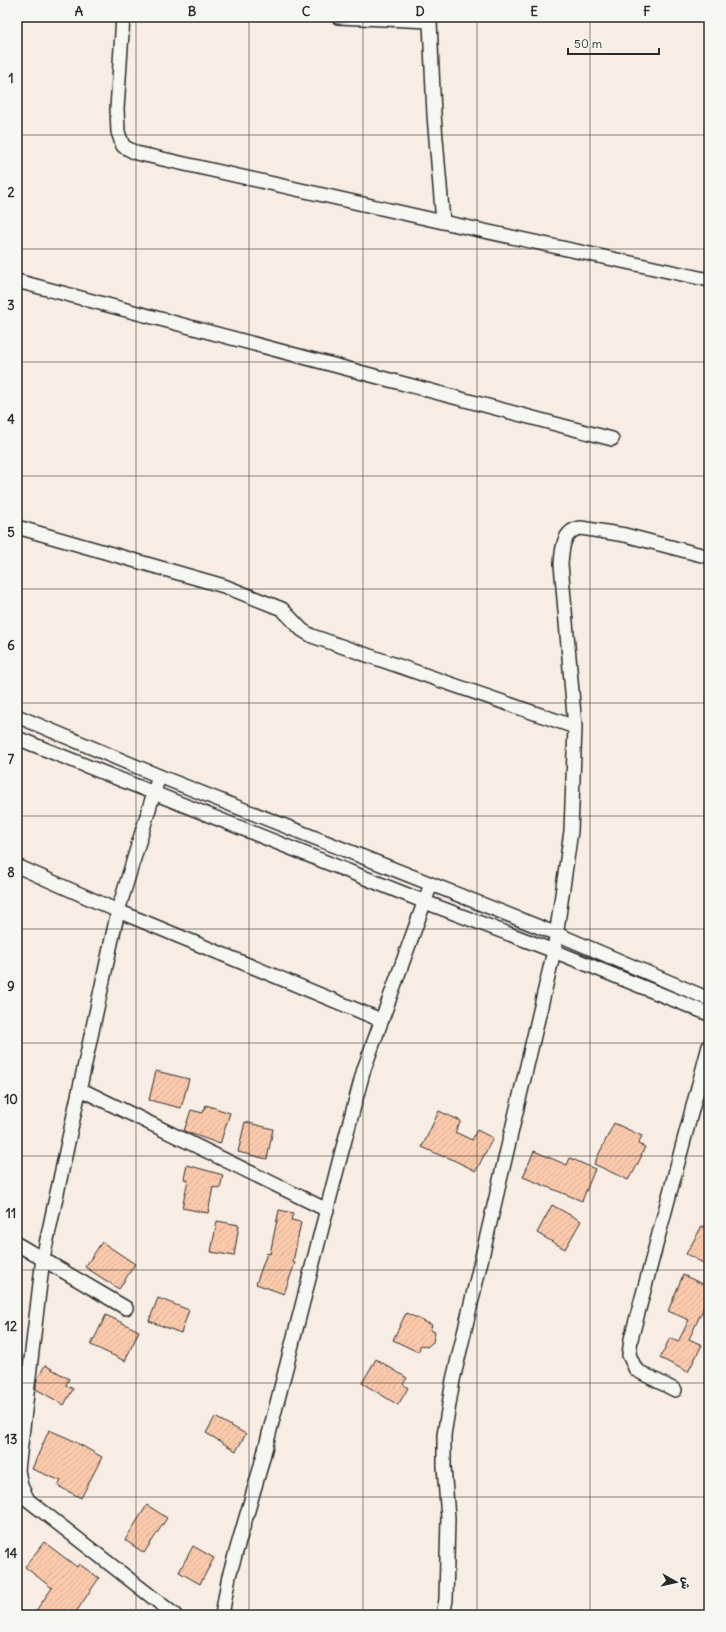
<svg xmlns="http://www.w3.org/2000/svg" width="726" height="1632" font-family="Delius,'Playpen Sans Arabic',sans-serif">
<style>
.building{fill:url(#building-hatch);stroke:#2b2b2b}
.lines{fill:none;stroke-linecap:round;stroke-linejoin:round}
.street-casing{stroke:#2b2b2b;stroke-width:16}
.street{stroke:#f6f6f2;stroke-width:13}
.grid{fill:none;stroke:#2b2b2b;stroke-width:1;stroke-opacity:0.55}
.neatline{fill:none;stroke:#2b2b2b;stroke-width:1.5}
.grid-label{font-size:13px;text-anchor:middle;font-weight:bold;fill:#2b2b2b}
</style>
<defs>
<pattern id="building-hatch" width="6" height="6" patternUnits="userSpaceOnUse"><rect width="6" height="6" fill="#fccaac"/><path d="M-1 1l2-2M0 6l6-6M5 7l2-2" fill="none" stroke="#d8ae94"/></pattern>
</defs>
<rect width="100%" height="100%" fill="#f7ede4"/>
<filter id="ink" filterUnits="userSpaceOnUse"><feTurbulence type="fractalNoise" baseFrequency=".025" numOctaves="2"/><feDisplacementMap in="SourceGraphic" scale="8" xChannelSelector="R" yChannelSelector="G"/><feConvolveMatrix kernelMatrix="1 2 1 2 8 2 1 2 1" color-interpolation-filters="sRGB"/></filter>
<g filter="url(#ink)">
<!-- building -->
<path class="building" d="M156,1071L189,1079L181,1108L149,1100Z
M206,1105L230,1113L220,1144L184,1131L191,1110L203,1113Z
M439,1111L461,1121L455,1132L472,1140L477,1130L493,1138L476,1171L445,1156L444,1157L422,1147Z
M245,1122L273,1129L267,1159L238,1152Z
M614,1123L642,1136L638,1144L645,1147L641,1155H642L633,1173H632L628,1180L594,1164Z
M534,1151L567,1165L570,1158L595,1169L582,1201L523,1177Z
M187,1165L223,1175L220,1189L213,1187L208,1213L182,1208L188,1180L184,1179Z
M552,1205L581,1221L565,1249L537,1233Z
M279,1210L293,1213L291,1220L301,1222L293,1262L295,1263L284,1294L256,1284L267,1253L270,1254Z
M217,1221L239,1225L234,1256L211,1252Z
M702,1226L709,1230V1266L686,1254Z
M102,1242L135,1264L119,1289L85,1267Z
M683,1275L709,1287V1307L705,1305L689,1339L702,1345L688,1372L660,1358L670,1338L678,1342L689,1320L668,1311Z
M158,1298L189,1310L181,1333L149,1321Z
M406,1313L432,1325L430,1330L435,1332L433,1342L427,1347L421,1345L418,1352L393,1340Z
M106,1315L139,1331L125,1361L91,1345Z
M376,1359L407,1378L403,1384L408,1388L398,1405L362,1383Z
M45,1365L69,1379L66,1385L73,1389L64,1405L36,1389V1382Z
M215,1417L246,1434L236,1451L206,1433Z
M49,1430L70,1439L102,1457L81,1498L58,1486L61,1481L32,1469Z
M147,1505L167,1518L144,1553L125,1540Z
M44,1542L77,1567L79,1564L99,1578L74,1615H33L52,1588L25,1567Z
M193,1546L214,1558L200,1584L179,1572Z"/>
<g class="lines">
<defs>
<path id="street" d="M123,17L117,109L118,132L123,146L136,153L443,222L709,280
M338,17L430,21V17
M430,21L434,115L443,222
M17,281L612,439
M17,527L224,586L282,609L302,630L312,636L575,727
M17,716L159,776L557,934L709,999
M17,738L425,902L554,951L709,1014
M159,776L118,911L43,1258L18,1470L21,1486L28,1500L175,1615
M17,866L118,911L381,1020
M80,1089L327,1210
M17,1244L126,1308
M675,1390L636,1370L629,1355L631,1339L709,1046
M222,1615L229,1576L260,1469L339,1162L364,1069L431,884
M443,1615L446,1600L448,1518L444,1467V1435L453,1380L554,951L571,831L575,727L561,564C562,549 563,530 581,528L625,535L709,557"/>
</defs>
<!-- street casing -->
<use href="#street" class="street-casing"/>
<!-- street -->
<use href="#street" class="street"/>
</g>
</g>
<!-- grid -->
<path class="grid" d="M136,17V1615M249,17V1615M363,17V1615M477,17V1615M590,17V1615M17,135H709M17,249H709M17,362H709M17,476H709M17,589H709M17,703H709M17,816H709M17,929H709M17,1043H709M17,1156H709M17,1270H709M17,1383H709M17,1497H709"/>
<!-- margin -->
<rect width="726" height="1632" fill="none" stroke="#f6f6f2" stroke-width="44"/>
<!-- north arrow -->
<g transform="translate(676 1582) rotate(98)" stroke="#f6f6f2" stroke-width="3" paint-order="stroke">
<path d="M0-3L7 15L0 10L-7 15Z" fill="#2b2b2b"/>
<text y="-6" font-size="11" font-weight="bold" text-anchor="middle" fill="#2b2b2b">ش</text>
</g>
<!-- scale -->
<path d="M568 48v6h91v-6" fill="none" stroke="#2b2b2b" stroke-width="2"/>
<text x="574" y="48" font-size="12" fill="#2b2b2b" stroke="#f6f6f2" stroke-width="3" paint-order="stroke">50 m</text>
<rect x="22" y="22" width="682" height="1588" class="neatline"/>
<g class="grid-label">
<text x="79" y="16">A</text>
<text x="192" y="16">B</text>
<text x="306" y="16">C</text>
<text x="420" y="16">D</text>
<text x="534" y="16">E</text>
<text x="647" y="16">F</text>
<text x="11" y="83">1</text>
<text x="11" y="197">2</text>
<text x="11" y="310">3</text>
<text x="11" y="424">4</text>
<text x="11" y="537">5</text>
<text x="11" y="650">6</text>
<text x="11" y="764">7</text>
<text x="11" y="877">8</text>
<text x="11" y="991">9</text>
<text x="11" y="1104">10</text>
<text x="11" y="1218">11</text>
<text x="11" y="1331">12</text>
<text x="11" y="1444">13</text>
<text x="11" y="1558">14</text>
</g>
</svg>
